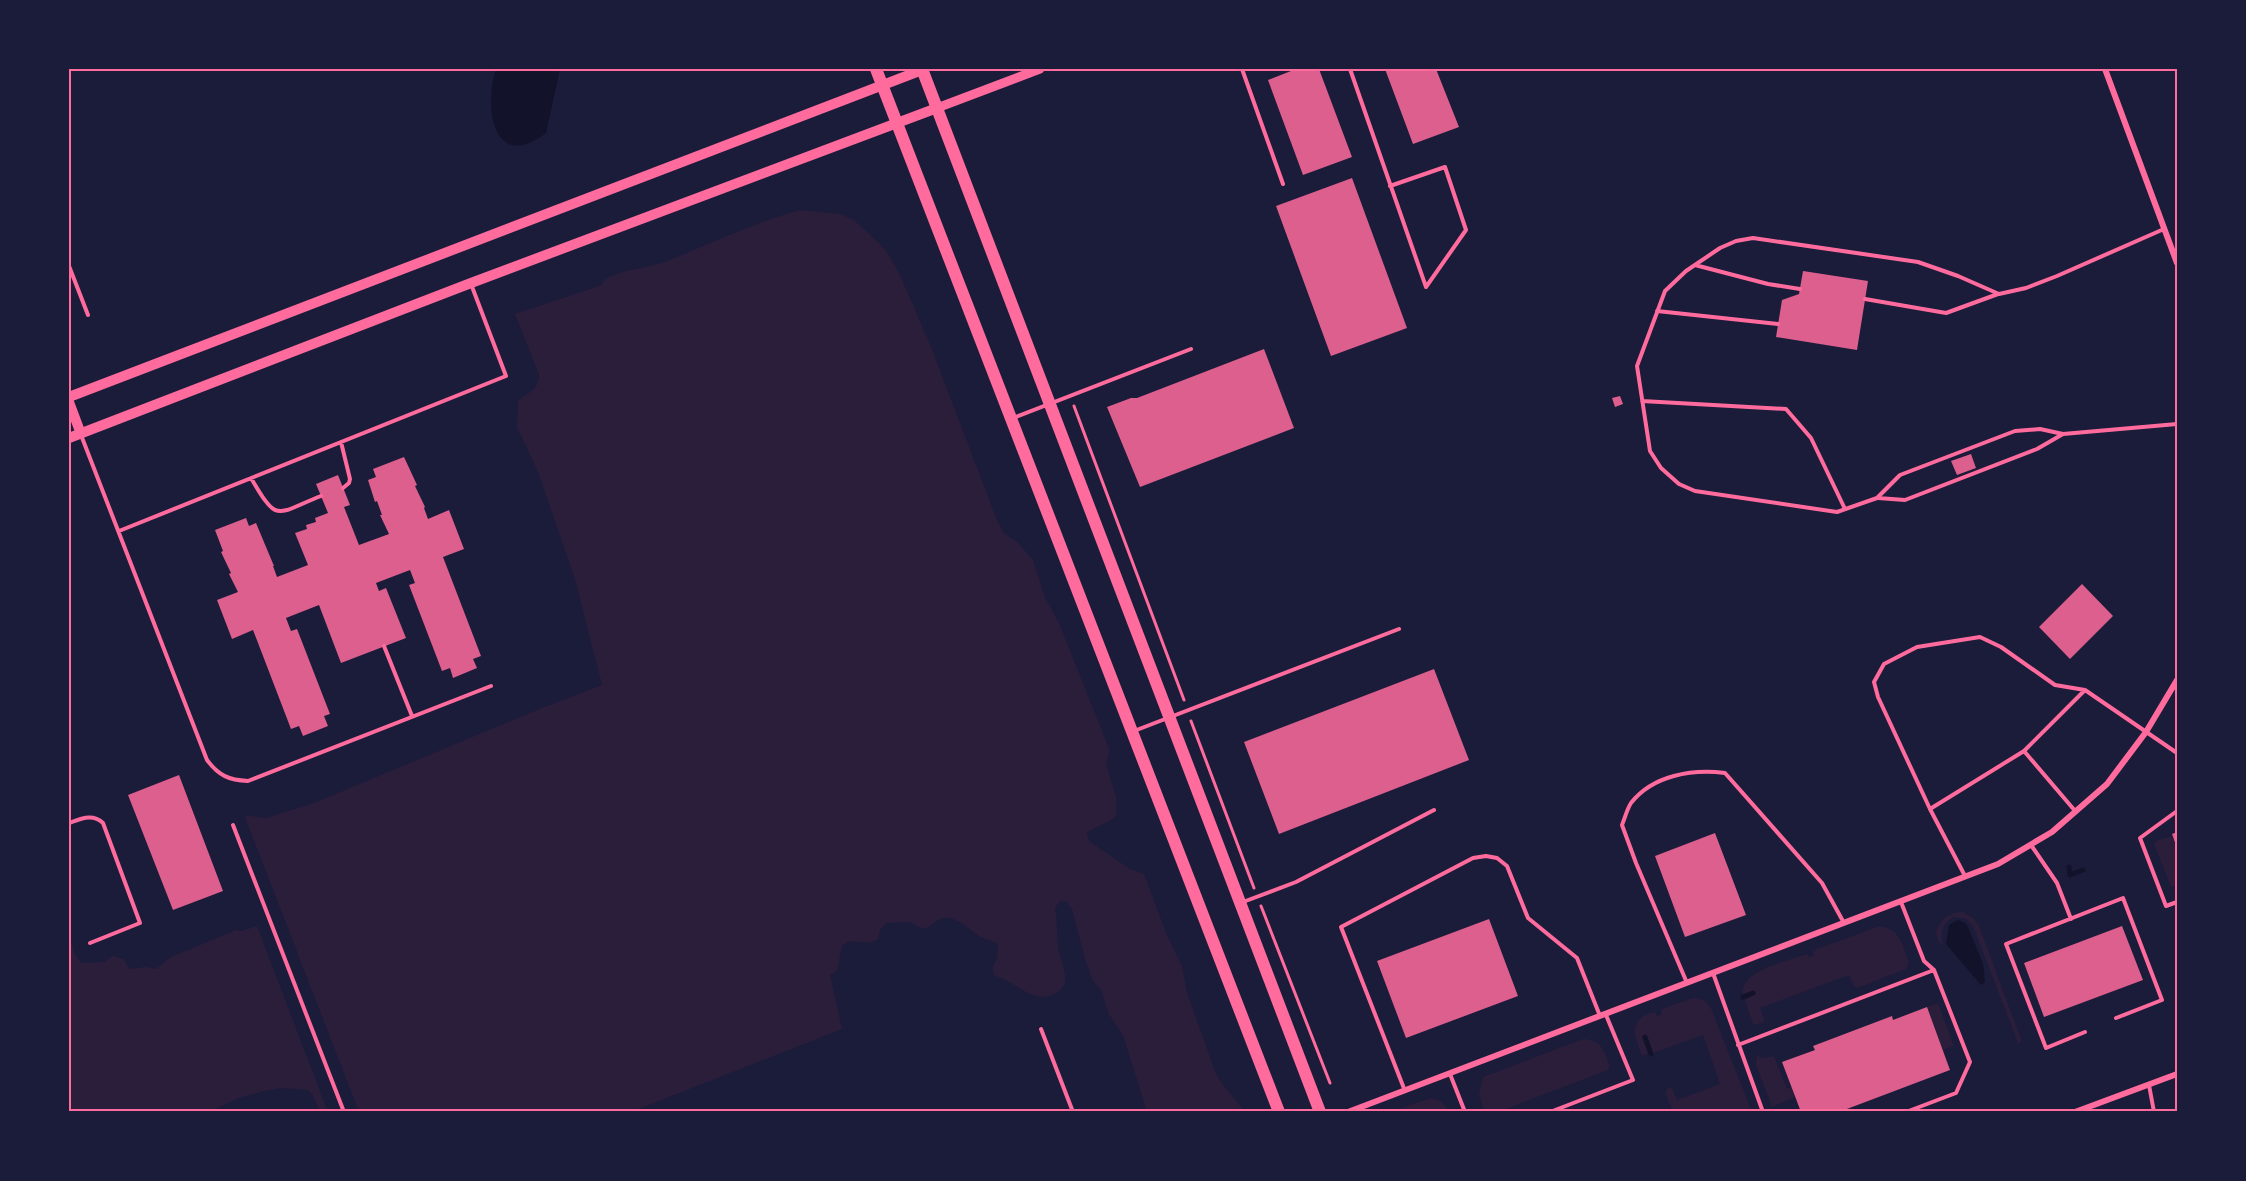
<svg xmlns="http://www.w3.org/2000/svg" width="2246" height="1181" font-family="'PT Serif',serif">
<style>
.green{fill:#2a1e3b}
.water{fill:#12122b}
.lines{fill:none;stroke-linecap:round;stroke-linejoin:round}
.stream{stroke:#12122b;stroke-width:5}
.building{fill:#dd5f8e}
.path{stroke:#ff6b9d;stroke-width:3}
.service{stroke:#ff6b9d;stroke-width:4}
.minor{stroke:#ff6b9d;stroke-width:6}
.tertiary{stroke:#ff6b9d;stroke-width:9}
.secondary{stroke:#ff6b9d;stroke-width:10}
.primary{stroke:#ff6b9d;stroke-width:12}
.neatline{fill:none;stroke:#ff6b9d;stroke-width:2}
</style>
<rect width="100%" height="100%" fill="#1b1b3a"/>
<!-- green -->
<path class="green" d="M800,210L840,214L854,220L880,244L889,255L900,275L931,347L997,520L1003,532L1018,543L1033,560L1045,597L1059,623L1110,751L1106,763L1116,798V816C1106,825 1097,825 1087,833L1089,841L1130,869L1144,874L1167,935L1182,966L1187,993L1215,1071L1220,1081L1245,1112H1147L1123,1035L1109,1014L1101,990L1093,981L1085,959L1072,909L1066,901H1060L1055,908C1057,921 1057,933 1058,946C1059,960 1075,983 1056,993C1050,996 1044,998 1037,996C1023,993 1010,980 995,976L992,968L997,958L998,944C992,941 985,939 979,936C970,930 954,913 940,919C934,922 931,927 923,929L910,922L886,923L880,930L878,939L870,943L849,941L842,946L837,971L830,975L842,1029L631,1112H359L244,815L266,818L314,803L542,708L602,685L574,576L538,472L517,427L518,401C528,392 539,390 539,375L515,314L602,285L603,281C619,269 646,269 665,262C710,244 753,223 800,210Z
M2172,836L2177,849V885L2171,887L2154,844L2156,841Z
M1963,912L1973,918L1979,926L2021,1039V1042L2018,1043L1973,926L1966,919L1953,917C1942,924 1941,932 1942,944L1939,943L1936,933C1940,919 1949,912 1963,912Z
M257,926L328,1112H320L313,1096L308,1090L282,1088L264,1091L239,1098L209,1112H69V938L76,956L82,963L104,962L113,956L124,959L129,969L146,967L156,969L171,957L236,930L241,931Z
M1877,927C1899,925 1903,946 1909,963L1906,969L1857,988L1854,986L1849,975L1760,1008L1765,1021L1757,1025L1753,1024L1745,1001L1749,996L1748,993L1743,994C1739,972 1784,962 1800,956L1808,954L1809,957L1814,956L1813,952L1817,949Z
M1693,998L1704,1000L1711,1008L1752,1112H1673L1665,1093L1668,1087L1672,1088L1677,1100L1720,1084L1703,1035L1653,1053L1646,1035L1642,1037L1648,1052L1645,1056L1641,1054L1634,1032C1636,1020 1643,1014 1655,1012L1657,1016L1662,1014L1661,1010L1664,1008Z
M1938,1003L1954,1046L1943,1050L1927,1007Z
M1583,1039C1601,1040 1604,1050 1610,1066L1608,1070L1498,1112H1485L1479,1094L1483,1077Z
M1757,1056L1764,1058L1774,1056L1787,1089L1791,1087L1795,1097L1772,1107L1756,1065Z
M1431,1098L1441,1101L1450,1112H1390Z"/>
<!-- water -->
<path class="water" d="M496,69H560L546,133C494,173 483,108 496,69Z
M1958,920L1965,923L1968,927L1983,964L1985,982L1981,985L1946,944L1949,925Z"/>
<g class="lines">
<!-- stream -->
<path class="stream" d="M2069,867L2070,875L2083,870
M1743,997L1753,993
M1645,1037L1651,1054"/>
</g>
<!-- building -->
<path class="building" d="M1296,69H1319L1352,157L1303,175L1268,80Z
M1385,69H1436L1459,127L1413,144Z
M1352,178L1407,328L1331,356L1276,206Z
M1803,271L1868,281L1857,350L1776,337L1782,300L1799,294Z
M1264,349L1294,428L1140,487L1107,407L1131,398H1137Z
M1620,396L1623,404L1615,407L1612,398Z
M1971,454L1976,468L1957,475L1951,461Z
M404,457L417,485L415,486L425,507L424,508L428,519L449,510L464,549L443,557L481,656L473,659L477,668L453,678L450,668L442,671L409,585L415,583L410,570L376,583L379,591L386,588L406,638L341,663L319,605L286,618L291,631L297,629L330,714L324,716L328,726L303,736L299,726L291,729L253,630L232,639L217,600L238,592L229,574L231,573L221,552L223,551L215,530L246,518L249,526L256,523L274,566H273L277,577L308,565L295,533L307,529L306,525L316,522L315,518L328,513L316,484L338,475L350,505L344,507L359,545L389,534L380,515H382L377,501L375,502L368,480L376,477L373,469Z
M2082,584L2113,616L2070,659L2039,627Z
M1434,669L1469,760L1279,834L1244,742Z
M179,775L223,891L173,910L128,795Z
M2177,832V848L2172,834Z
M1715,833L1746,915L1685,937L1655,856Z
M1489,919L1518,996L1406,1038L1377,961Z
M2122,926L2143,980L2044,1017L2024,963Z
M1927,1007L1950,1070L1839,1112H1801L1782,1062L1815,1050L1813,1046L1892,1016L1893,1020Z"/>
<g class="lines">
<!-- path -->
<path class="path" d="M1074,406L1184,700
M1191,721L1254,888
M1261,906L1330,1083"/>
<!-- service -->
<path class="service" d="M1242,69L1283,184
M1350,69L1426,287L1466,230L1445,167L1390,186
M2164,229L2057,276L2026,288L1999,294L1958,276L1918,262L1753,238L1736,241L1720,248L1686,271L1665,291L1637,366L1650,451L1661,468L1679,484L1695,491L1837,512L1877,498L1900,475L2015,431L2040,429L2063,434L2177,424
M1695,265L1768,284L1800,289
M69,266L88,315
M1865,299L1946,313L1998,294
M1657,311L1778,324
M1642,401L1786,409L1811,438L1845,509
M1013,418L1191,349
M81,435L207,760C219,776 229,780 248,781L491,686
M341,442L350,479L349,483L343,488
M251,478C278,524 275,514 321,496
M1878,498L1905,500L2037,449L2063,434
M119,531L506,376L471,284
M384,646L412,716
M1134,731L1399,629
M2024,751L2076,812
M1930,809L2024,751L2084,691
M2177,811L2140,838L2166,906L2177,902
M69,823C81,819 92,813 103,823L140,923L90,943
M233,825L344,1112
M2031,845L2057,883L2071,919
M1965,876L1930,809L1878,697L1874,682L1884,664L1917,647L1980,637L2001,647L2055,685L2085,690L2177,753
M1243,902L1296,882L1434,810
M1901,902L1924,961L1934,970L1970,1062L1956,1093L1906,1112
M1713,973L1763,1112
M1687,983L1636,863L1622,825C1625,818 1627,809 1631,803C1653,775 1692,769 1725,773L1822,883L1844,923
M1041,1029L1073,1112
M2085,1032L2046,1048L2006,944L2123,898L2162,1000L2116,1018
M1738,1045L1934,970
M1450,1074L1465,1112
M2149,1085L2154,1112
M1405,1091L1341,927L1473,858L1486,856L1497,858L1507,866L1528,918L1577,958L1600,1016
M1550,1112L1633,1080L1606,1015"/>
<!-- minor -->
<path class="minor" d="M2105,69L2177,263
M1348,1112L1998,864L2052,832L2107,784L2146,732L2177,680
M2075,1112L2177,1074"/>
<!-- tertiary -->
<path class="tertiary" d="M937,108L1040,69"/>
<!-- secondary -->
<path class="secondary" d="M69,397L922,70
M69,402L81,434
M69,438L471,283L937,108"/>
<!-- primary -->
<path class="primary" d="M876,69L1279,1112
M922,69L1320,1112"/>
</g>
<!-- border -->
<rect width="2246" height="1181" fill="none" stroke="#1b1b3a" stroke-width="141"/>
<rect x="70" y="70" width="2106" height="1040" class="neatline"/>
</svg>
